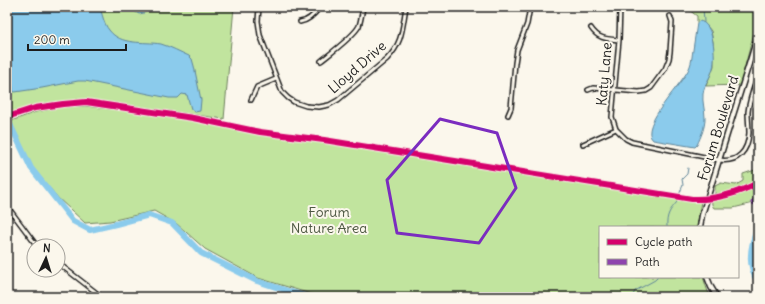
<svg xmlns="http://www.w3.org/2000/svg" width="765" height="304" font-family="Delius,sans-serif">
<style>
.green{fill:#c1e49e;stroke:#6e805d}
.water{fill:#8bcbec;stroke:#5f8599}
.lines{fill:none;stroke-linecap:round;stroke-linejoin:round}
.stream{stroke:#5f8599;stroke-width:1}
.river{stroke:#8bcbec;stroke-width:6}
.minor-casing{stroke:#1c1c1c;stroke-width:6}
.tertiary-casing{stroke:#1c1c1c;stroke-width:7}
.minor{stroke:#fbf7ec;stroke-width:3}
.tertiary{stroke:#fbf7ec;stroke-width:4}
.quiet{stroke:#8e44ad;stroke-width:5;stroke-dasharray:10 5;stroke-linecap:butt}
.cycleway-casing{stroke:#fbf7ec;stroke-width:8}
.cycleway{stroke:#d6006c;stroke-width:6}
.marked{fill:none;stroke:#7b2cbf;stroke-width:3;stroke-linejoin:round}
.labels{text-anchor:middle;stroke-width:4;stroke-linejoin:round;paint-order:stroke}
.street-label{font-size:14px;fill:#1c1c1c;stroke:#fbf7ec}
.park-label{font-size:14px;fill:#4e5843;stroke:#fbf7ec}
</style>
<rect width="100%" height="100%" fill="#fbf7ec"/>
<filter id="ink" filterUnits="userSpaceOnUse"><feTurbulence type="fractalNoise" baseFrequency=".025" numOctaves="2"/><feDisplacementMap in="SourceGraphic" scale="8" xChannelSelector="R" yChannelSelector="G"/><feConvolveMatrix kernelMatrix="1 2 1 2 8 2 1 2 1" color-interpolation-filters="sRGB"/></filter>
<g filter="url(#ink)">
<!-- green -->
<path class="green" d="M7,7H234L224,119L86,99L46,103L9,113L7,103Z
M685,7H758V17L740,85L706,86L714,66L713,42L711,31L707,26L699,21L697,23V16Z
M85,106L143,113L701,201L697,227H600V277H703L708,292L712,297H321L258,278L205,249L177,224L154,211L110,221L85,223L58,198L29,163L11,121L36,112L62,107Z
M758,169V202L733,208H714C709,202 714,199 715,193C715,191 715,189 715,186L721,183L736,185L743,181V174Z"/>
<!-- water -->
<path class="water" d="M9,7H100C102,14 104,24 109,30C121,46 143,41 161,44C171,47 180,52 189,56L192,59L194,66L201,100L200,111L195,112L191,109L187,95L182,94L178,98H169L85,81H78L42,88L15,92L13,91L11,60Z
M127,7H147L144,13L139,14Z
M699,21C714,22 716,57 713,68C711,77 704,85 703,94C702,102 705,110 705,118C705,128 701,136 697,145L695,147L653,140C637,126 686,81 690,66C692,61 692,55 693,50C694,41 696,32 697,23Z"/>
<g class="lines">
<!-- stream -->
<path class="stream" d="M703,7L704,22
M679,195L683,185L682,179L687,174L688,168
M667,227C666,215 670,210 677,202
M632,297L635,291L655,280L658,277"/>
<!-- river -->
<path class="river" d="M7,118L31,168L73,221L90,230L116,224L149,215L172,223L201,253L257,281L285,290L308,297
M758,226C755,235 751,245 751,255C750,264 754,275 758,283"/>
<defs>
<path id="minor" d="M259,7L258,21L260,35L282,92L288,98L294,102L306,106L319,107L329,105L338,100L387,59C403,42 402,29 406,7
M620,7L619,40L612,117L616,129L626,139L632,142L719,160C738,163 748,151 749,133C749,126 748,119 748,112C749,100 754,87 758,76
M300,22C309,21 315,14 320,7
M591,28C598,39 607,39 619,40
M321,61C331,53 354,36 359,26C361,20 362,13 363,7
M588,90L593,88L639,92L646,91L651,88L665,69L669,59L670,52L672,22L670,16
M251,100L257,87L276,79
M508,115L511,108L515,63L517,50L527,24L530,7
M583,144L616,129
M7,206L37,246
M58,263L102,297"/>
<path id="tertiary" d="M700,227L702,215L758,35
M707,277L711,287L717,297"/>
</defs>
<!-- minor casing -->
<use href="#minor" class="minor-casing"/>
<!-- tertiary casing -->
<use href="#tertiary" class="tertiary-casing"/>
<!-- minor -->
<use href="#minor" class="minor"/>
<!-- tertiary -->
<use href="#tertiary" class="tertiary"/>
<!-- quiet -->
<path class="quiet" d="M752,204L758,196"/>
<defs>
<path id="cycleway" d="M7,117L35,108L63,104L86,102L193,118L260,132L324,140L692,199C714,200 738,193 758,183"/>
</defs>
<!-- cycleway casing -->
<use href="#cycleway" class="cycleway-casing"/>
<!-- cycleway -->
<use href="#cycleway" class="cycleway"/>
</g>
</g>
<!-- marked area -->
<path class="marked" d="M440,119L497,133L516,188L479,243L397,233L387,180Z"/>
<g class="labels">
<!-- street labels -->
<g class="street-label">
<text transform="translate(357 67) rotate(-41)" y="5">Lloyd Drive</text>
<text transform="translate(604 74) rotate(-85)" y="5">Katy Lane</text>
<text transform="translate(718 128) rotate(-73)" y="5">Forum Boulevard</text>
</g>
<!-- park labels -->
<g class="park-label">
<text x="329" y="217">Forum<tspan x="329" dy="16">Nature Area</tspan></text>
</g>
</g>
<!-- margin -->
<rect width="765" height="304" fill="none" stroke="#fbf7ec" stroke-width="24"/>
<rect x="12" y="12" width="741" height="280" fill="none" stroke="#1c1c1c" stroke-width="1.5" filter="url(#ink)"/>
<!-- legend -->
<rect x="599" y="226" width="140" height="52" fill="#fbf7ec" stroke="#a29f99"/>
<rect x="607" y="239" width="20" height="6" fill="#d6006c" stroke="#a29f99"/>
<text x="635" y="246" font-size="12" fill="#1c1c1c">Cycle path</text>
<rect x="607" y="259" width="20" height="6" fill="#8e44ad" stroke="#a29f99"/>
<text x="635" y="266" font-size="12" fill="#1c1c1c">Path</text>
<!-- north arrow -->
<g transform="translate(46 258) rotate(4)"><circle r="19" fill="#fbf7ec" stroke="#a29f99"/>
<path d="M0-3L7 15L0 10L-7 15Z" fill="#1c1c1c"/>
<text y="-6" font-size="11" font-weight="bold" text-anchor="middle" fill="#1c1c1c">N</text>
</g>
<!-- scale -->
<path d="M28 44v6h98v-6" fill="none" stroke="#1c1c1c" stroke-width="2"/>
<text x="34" y="44" font-size="12" fill="#1c1c1c" stroke="#fbf7ec" stroke-width="3" paint-order="stroke">200 m</text>
</svg>
